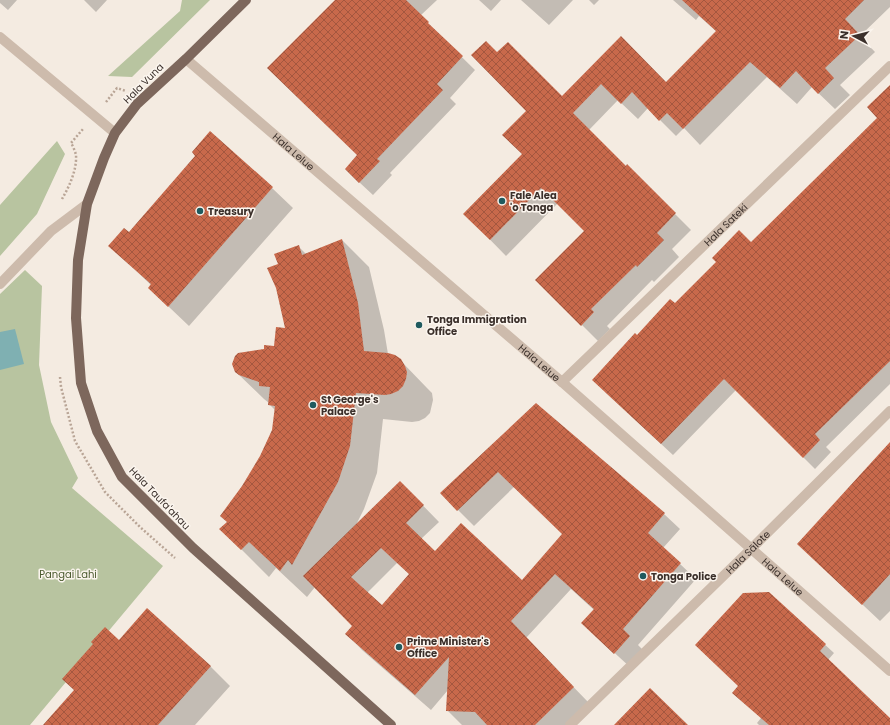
<svg xmlns="http://www.w3.org/2000/svg" width="890" height="725" font-family="Poppins,sans-serif">
<style>
.park{fill:#b8c4a0}
.water{fill:#7fb0b2}
.shadow{fill:#0003;fill-rule:evenodd}
.building{fill:url(#building-cross-hatch);fill-rule:evenodd}
.lines{fill:none;stroke-linecap:round;stroke-linejoin:round}
.path{stroke:#b9a596;stroke-width:2.5;stroke-dasharray:2 2;stroke-linecap:butt}
.minor{stroke:#cdbbac;stroke-width:10}
.major{stroke:#7d675c;stroke-width:10}
.poi-dot{fill:#1f5a5e;stroke:#fbf5ee;stroke-width:1.5}
.labels{text-anchor:middle;stroke-width:3;stroke-linejoin:round;paint-order:stroke}
.street-label{font-size:10px;fill:#3b302b;stroke:#fbf5ee}
.poi-label{font-size:10px;font-weight:bold;fill:#3b302b;stroke:#fbf5ee;text-anchor:start}
.park-label{font-size:10px;fill:#4a5a2e;stroke:#fbf5ee}
</style>
<defs>
<pattern id="building-cross-hatch" width="8" height="8" patternUnits="userSpaceOnUse"><rect width="8" height="8" fill="#c8694b"/><path d="M0 0l8 8M0 8l8-8" fill="none" stroke="#a4573f"/></pattern>
</defs>
<rect width="100%" height="100%" fill="#f4ebe1"/>
<!-- park -->
<path class="park" d="M182,0H210L132,77L108,76L180,11Z
M57,141L65,154L37,214L0,256V205Z
M25,270L42,286L39,365L51,422L78,478L72,488L163,566L30,725H0V294Z"/>
<!-- water -->
<path class="water" d="M15,329L24,364L0,370V332Z"/>
<!-- shadow -->
<path class="shadow" d="M0,0H17L8,10L0,3Z
M84,0H107L96,12Z
M336,0H437L420,16L475,70L450,98L456,104L390,173L392,175L373,195L359,182L358,156Z
M479,0H501L491,11Z
M521,0H573L549,25Z
M589,0H599L594,5Z
M673,0H890V7L860,36L875,52L840,85L850,95L835,109L812,87L797,104L767,77L700,145L684,128L676,136L648,108L638,119L618,100L589,130L626,168L627,166L691,230L672,249L679,257L654,282L652,280L607,326L610,329L598,341L537,280L586,231L558,203L506,256L465,214L523,154L528,111L497,54L562,97L621,38L666,83L717,32L699,16L696,20Z
M890,86V384L826,447L831,452L815,469L736,390L673,455L605,392L637,336L751,243L879,118Z
M210,133L272,188L293,208L189,326L149,288L151,285L110,246L129,233L197,156Z
M342,240L369,267L384,330L388,354L400,360L427,388L432,393L433,400L430,413L425,418L419,421L412,422L383,419L377,473L364,509L356,525L400,482L439,522L421,539L435,552L522,582L564,534L514,487L474,526L441,493L536,405L664,514L680,529L663,548L696,579L638,645L645,652L631,668L582,623L594,610L571,589L526,638L589,703L567,725H462L447,710L448,690L431,710L362,650L347,634L354,626L315,587L307,597L276,568L269,577L221,529L228,522L243,486L261,456L273,430L276,411L269,404V403L264,399L236,372L275,347L286,329L279,265L298,246L306,254ZM397,563L410,575L382,607L367,593Z
M890,444V611L880,621L798,544Z
M769,593L834,653L828,660L890,719V725H759L757,723L761,718L739,686Z
M119,641L210,666L230,686L195,725H44L75,690L95,644Z"/>
<!-- building -->
<path class="building" d="M335,0H406L429,22L428,23L463,56L437,84L443,90L377,159L380,161L359,183L345,169L357,155L267,68Z
M682,0H864L845,19L860,35L825,68L834,78L818,94L796,71L780,88L750,62L683,129L667,113L659,121L632,92L621,104L601,84L573,113L626,166L627,164L676,213L657,233L664,240L637,267L636,265L591,309L594,312L581,326L535,280L584,231L541,188L490,240L463,214L522,154L502,135L526,111L471,55L486,41L497,52L508,42L562,96L621,36L666,82L716,31Z
M890,85V361L815,434L820,440L803,458L724,379L661,444L592,380L635,333L637,335L670,299L675,303L716,262L712,258L739,230L751,242L877,118L867,107Z
M210,131L273,187L168,307L148,288L151,284L108,246L124,228L129,232L195,156L192,152Z
M342,239L358,303L364,351L388,353L395,355L401,359L405,366L407,372L406,379L403,386L398,391L391,394L385,395L356,393L350,446L338,482L292,565L288,560L280,571L249,542L241,550L219,529L227,522L220,516L242,486L260,456L272,430L275,406L268,405L270,387L259,386V382L239,375L235,372L232,364L235,356L238,353L264,349V345L274,346L276,327L285,328L276,288L267,268L278,264L274,254L299,245L302,255Z
M536,403L665,513L648,533L681,563L623,629L630,636L614,654L581,623L594,609L555,574L511,621L574,687L535,725H487L475,712L446,711L449,657L415,695L345,634L352,626L303,576L400,481L424,505L406,523L435,551L461,523L522,580L562,534L498,472L457,511L440,493ZM381,548L409,574L382,605L351,577Z
M890,442V574L862,605L797,544Z
M769,592L826,644L820,651L890,718V725H769L732,693L738,686L695,645L743,593Z
M147,608L211,666L158,725H43L74,690L62,679L93,644L91,642L105,627L119,640Z
M650,688L688,725H614Z"/>
<g class="lines">
<!-- path -->
<path class="path" d="M106,102L117,88L126,91
M62,199C69,187 77,170 76,155C75,151 73,146 71,143L83,129
M60,377L61,387L75,441L105,492L140,527L175,558"/>
<!-- minor -->
<g class="minor">
<path d="M0,37L115,133"/>
<path id="s1" d="M186,59L562,382L890,671"/>
<path d="M0,284L51,231L87,204"/>
<path id="s2" d="M562,382L890,66"/>
<path id="s3" d="M570,725L751,549L890,411"/>
</g>
<!-- major -->
<path class="major" d="M246,0L186,59L137,104L115,133L104,158L87,204L78,260L76,318L81,383L97,431L122,477L193,548L391,725"/>
</g>
<!-- markers -->
<g class="poi-dot">
<circle cx="502" cy="201" r="4"/>
<circle cx="200" cy="211" r="4"/>
<circle cx="419" cy="325" r="4"/>
<circle cx="313" cy="405" r="4"/>
<circle cx="643" cy="576" r="4"/>
<circle cx="399" cy="647" r="4"/>
</g>
<g class="labels">
<!-- street labels -->
<g class="street-label">
<text transform="translate(143 83) rotate(-45)" y="4">Hala Vuna</text>
<text dy="4" stroke="none"><textPath href="#s1" startOffset="142">Hala Lelue</textPath></text>
<text dy="4" stroke="none"><textPath href="#s2" startOffset="227">Hala Sateki</textPath></text>
<text dy="4" stroke="none"><textPath href="#s1" startOffset="466">Hala Lelue</textPath></text>
<text transform="translate(160 498) rotate(46)" y="4">Hala Taufa'ahau</text>
<text dy="4" stroke="none"><textPath href="#s3" startOffset="248">Hala Sālote</textPath></text>
<text dy="4" stroke="none"><textPath href="#s1" startOffset="790">Hala Lelue</textPath></text>
</g>
<!-- poi labels -->
<g class="poi-label">
<text x="510" y="199">Fale Alea<tspan x="510" dy="12">'o Tonga</tspan></text>
<text x="208" y="215">Treasury</text>
<text x="427" y="323">Tonga Immigration<tspan x="427" dy="12">Office</tspan></text>
<text x="321" y="403">St George's<tspan x="321" dy="12">Palace</tspan></text>
<text x="651" y="580">Tonga Police</text>
<text x="407" y="645">Prime Minister's<tspan x="407" dy="12">Office</tspan></text>
</g>
<!-- park labels -->
<g class="park-label">
<text x="68" y="578">Pangai Lahi</text>
</g>
</g>
<!-- north arrow -->
<g transform="translate(854 36) rotate(277)" stroke="#fbf5ee" stroke-width="3" paint-order="stroke">
<path d="M0-3L7 15L0 10L-7 15Z" fill="#3b302b"/>
<text y="-6" font-size="11" font-weight="bold" text-anchor="middle" fill="#3b302b">N</text>
</g>
</svg>
